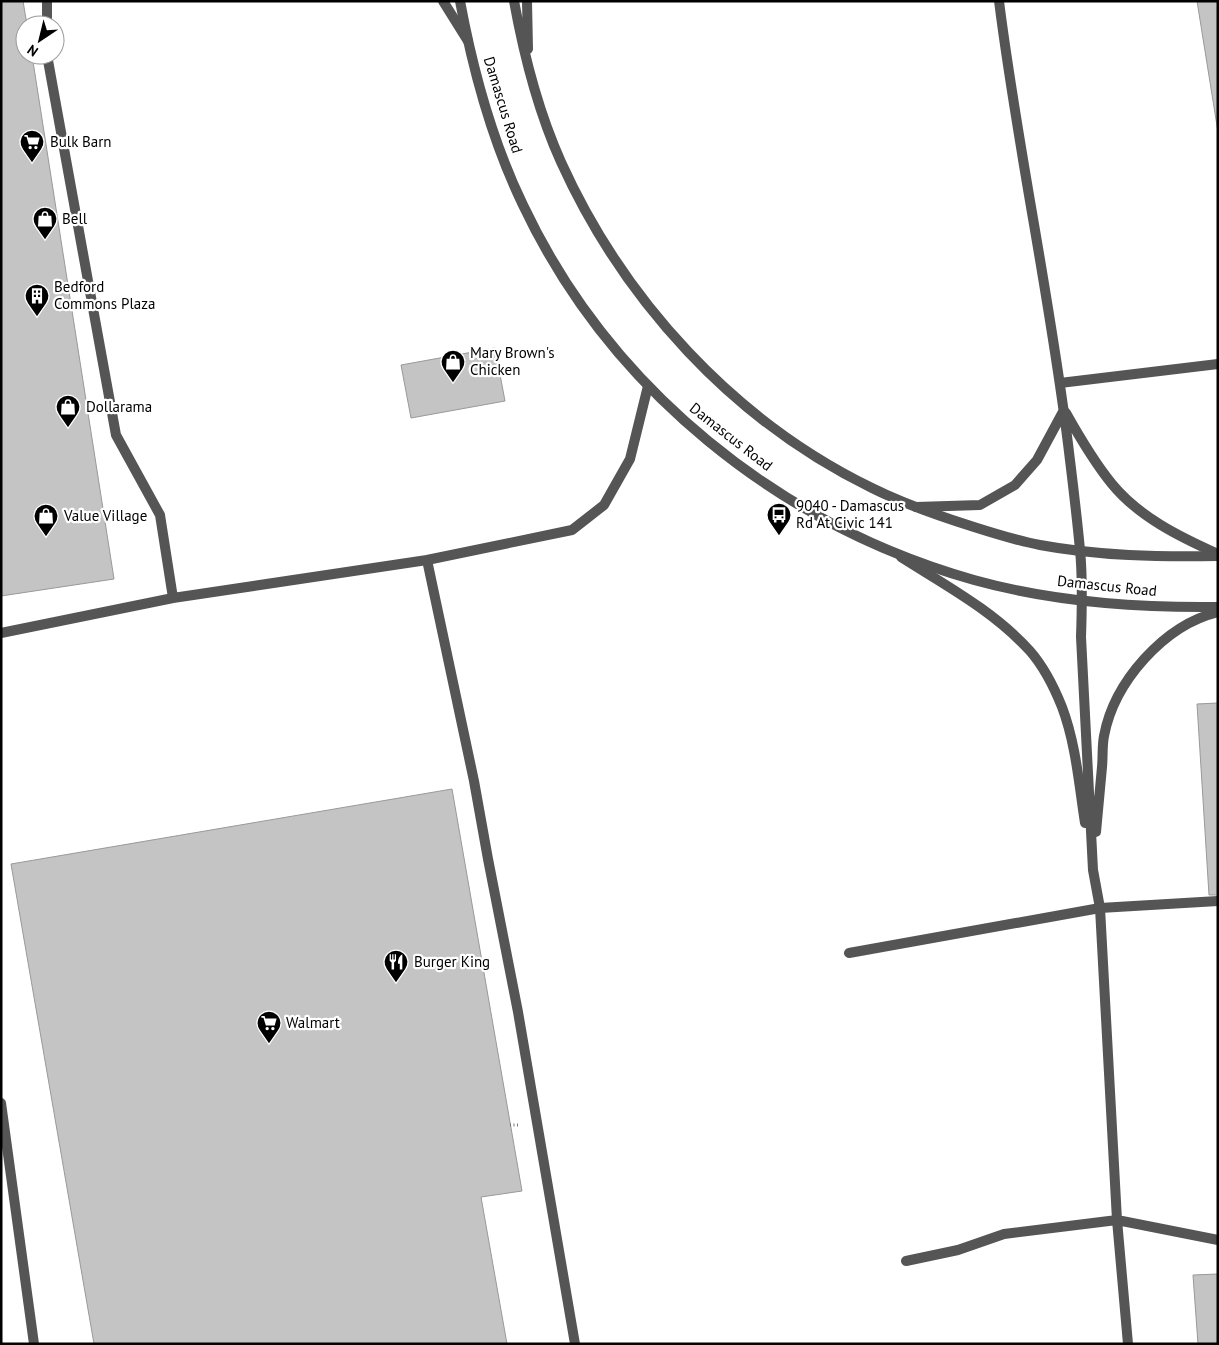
<svg xmlns="http://www.w3.org/2000/svg" width="1219" height="1345" font-family="'PT Sans',sans-serif">
<style>
.building{fill:#c4c4c4;stroke:#999}
.lines{fill:none;stroke-linecap:round;stroke-linejoin:round}
.path{stroke:#777;stroke-width:3;stroke-dasharray:1 2.5;stroke-linecap:butt}
.lane{stroke:#555;stroke-width:10}
.street{stroke:#555;stroke-width:10}
.labels{text-anchor:middle;stroke-width:4.5;stroke-linejoin:round;paint-order:stroke}
.street-label{font-size:15px;fill:#000;stroke:#fff}
.poi-label{font-size:15px;fill:#000;stroke:#fff;text-anchor:start}
</style>
<rect width="100%" height="100%" fill="#fff"/>
<!-- building -->
<path class="building" d="M1,1H23L27,25H25V55H32L114,579L1,596Z
M1197,1H1218V132Z
M495,348L505,401L411,418L401,365Z
M1218,703V895H1209L1197,704Z
M452,789L522,1191L481,1197L507,1344H94L11,864Z
M1218,1274V1344H1198L1193,1275Z"/>
<g class="lines">
<!-- path -->
<path class="path" d="M482,963L490,961
M510,1125H518"/>
<!-- lane -->
<path class="lane" d="M47,1V25
M443,1L468,41
M999,1C1018,152 1051,301 1069,452C1073,485 1077,517 1080,550C1083,579 1082,608 1081,637L1093,870L1100,908L1117,1220L1128,1344
M47,55L116,435L160,515L173,598
M1060,383L1218,364
M1066,413C1080,438 1094,462 1112,484C1139,517 1180,537 1218,554
M916,507L980,505L1015,485L1037,460L1064,410
M901,557C945,585 994,611 1030,651C1044,667 1054,687 1062,707C1076,744 1079,785 1085,823
M427,560L474,781L488,859L518,1012L575,1344
M1,633L173,598L427,560L572,530L604,505L630,459L648,386
M1096,832C1098,810 1100,789 1102,767C1103,757 1102,746 1104,736C1114,682 1164,625 1218,612
M849,953L1100,908L1218,901
M1,1103L34,1344
M906,1261L958,1250L1004,1234L1117,1220L1218,1240"/>
<!-- street -->
<path class="street" d="M460,1C473,71 492,141 523,205C610,389 779,525 974,580C1053,602 1136,608 1218,607
M514,1C524,56 538,111 561,162C624,301 734,421 872,488C904,504 939,516 974,527C996,534 1018,541 1040,545C1099,556 1159,557 1218,556
M527,1L528,49"/>
</g>
<!-- icons -->
<defs>
<symbol id="supermarket-pin" viewBox="-11 -11 22 30"><path d="M0 17L-7.5 6A9.5 9.5 0 1 1 7.5 6Z" fill="#000" stroke="#fff"/><path d="M-6-5.5h2.5l.6 2H6L4.5 2H-2.5L-4.4-4H-6ZM-1.5 3.2a1.3 1.3 0 1 0 .1 0ZM3 3.2a1.3 1.3 0 1 0 .1 0Z" fill="#fff"/></symbol>
<symbol id="shop-pin" viewBox="-11 -11 22 30"><path d="M0 17L-7.5 6A9.5 9.5 0 1 1 7.5 6Z" fill="#000" stroke="#fff"/><path d="M-5-2.5h2.3a2.7 3.5 0 0 1 5.4 0H5L5.5 6h-11ZM-1.5-2.5h3a1.5 2.3 0 0 0-3 0Z" fill="#fff"/></symbol>
<symbol id="building-pin" viewBox="-11 -11 22 30"><path d="M0 17L-7.5 6A9.5 9.5 0 1 1 7.5 6Z" fill="#000" stroke="#fff"/><path d="M-4-6H4V6H1V3H-1V6H-4ZM-2.5-4.3h1.7v1.8h-1.7ZM.8-4.3h1.7v1.8H.8ZM-2.5-1h1.7V.8h-1.7ZM.8-1h1.7V.8H.8Z" fill="#fff"/></symbol>
<symbol id="bus-pin" viewBox="-11 -11 22 30"><path d="M0 17L-7.5 6A9.5 9.5 0 1 1 7.5 6Z" fill="#000" stroke="#fff"/><path d="M-5-6H5V4H4V6H2V4H-2V6H-4V4H-5ZM-3.5-4V0h7V-4ZM-3.5 1.2v1.5H-2V1.2ZM2 1.2v1.5H3.5V1.2Z" fill="#fff"/></symbol>
<symbol id="restaurant-pin" viewBox="-11 -11 22 30"><path d="M0 17L-7.5 6A9.5 9.5 0 1 1 7.5 6Z" fill="#000" stroke="#fff"/><path d="M-5-6h1v4h1v-4h1v4h1v-4h1v5L-1.5 .5V6h-2V.5L-5-1ZM5-6V6H3V1.5H1.5Q1.5-4 5-6Z" fill="#fff"/></symbol>
</defs>
<g fill-rule="evenodd">
<use href="#supermarket-pin" x="18" y="128" width="28" height="38"/>
<use href="#shop-pin" x="31" y="205" width="28" height="38"/>
<use href="#building-pin" x="23" y="282" width="28" height="38"/>
<use href="#shop-pin" x="439" y="348" width="28" height="38"/>
<use href="#shop-pin" x="54" y="393" width="28" height="38"/>
<use href="#bus-pin" x="765" y="501" width="28" height="38"/>
<use href="#shop-pin" x="32" y="502" width="28" height="38"/>
<use href="#restaurant-pin" x="382" y="948" width="28" height="38"/>
<use href="#supermarket-pin" x="255" y="1009" width="28" height="38"/>
</g>
<g class="labels">
<!-- street labels -->
<g class="street-label">
<text transform="translate(503 105) rotate(73)" y="5">Damascus Road</text>
<text transform="translate(731 437) rotate(38)" y="5">Damascus Road</text>
<text transform="translate(1107 586) rotate(6)" y="5">Damascus Road</text>
</g>
<!-- poi labels -->
<g class="poi-label">
<text x="50" y="147">Bulk Barn</text>
<text x="62" y="224">Bell</text>
<text x="54" y="292">Bedford<tspan x="54" dy="17">Commons Plaza</tspan></text>
<text x="470" y="358">Mary Brown's<tspan x="470" dy="17">Chicken</tspan></text>
<text x="86" y="412">Dollarama</text>
<text x="796" y="511">9040 - Damascus<tspan x="796" dy="17">Rd At Civic 141</tspan></text>
<text x="64" y="521">Value Village</text>
<text x="414" y="967">Burger King</text>
<text x="286" y="1028">Walmart</text>
</g>
</g>
<!-- border -->
<rect width="1219" height="1345" fill="none" stroke="#000000" stroke-width="5"/>
<!-- north arrow -->
<g transform="translate(40 40) rotate(215)"><circle r="24" fill="#ffffff" stroke="#999999"/>
<path d="M0-4L9 19L0 12L-9 19Z" fill="#000000"/>
<text y="-8" font-size="14" font-weight="bold" text-anchor="middle" fill="#000000">N</text>
</g>
</svg>
